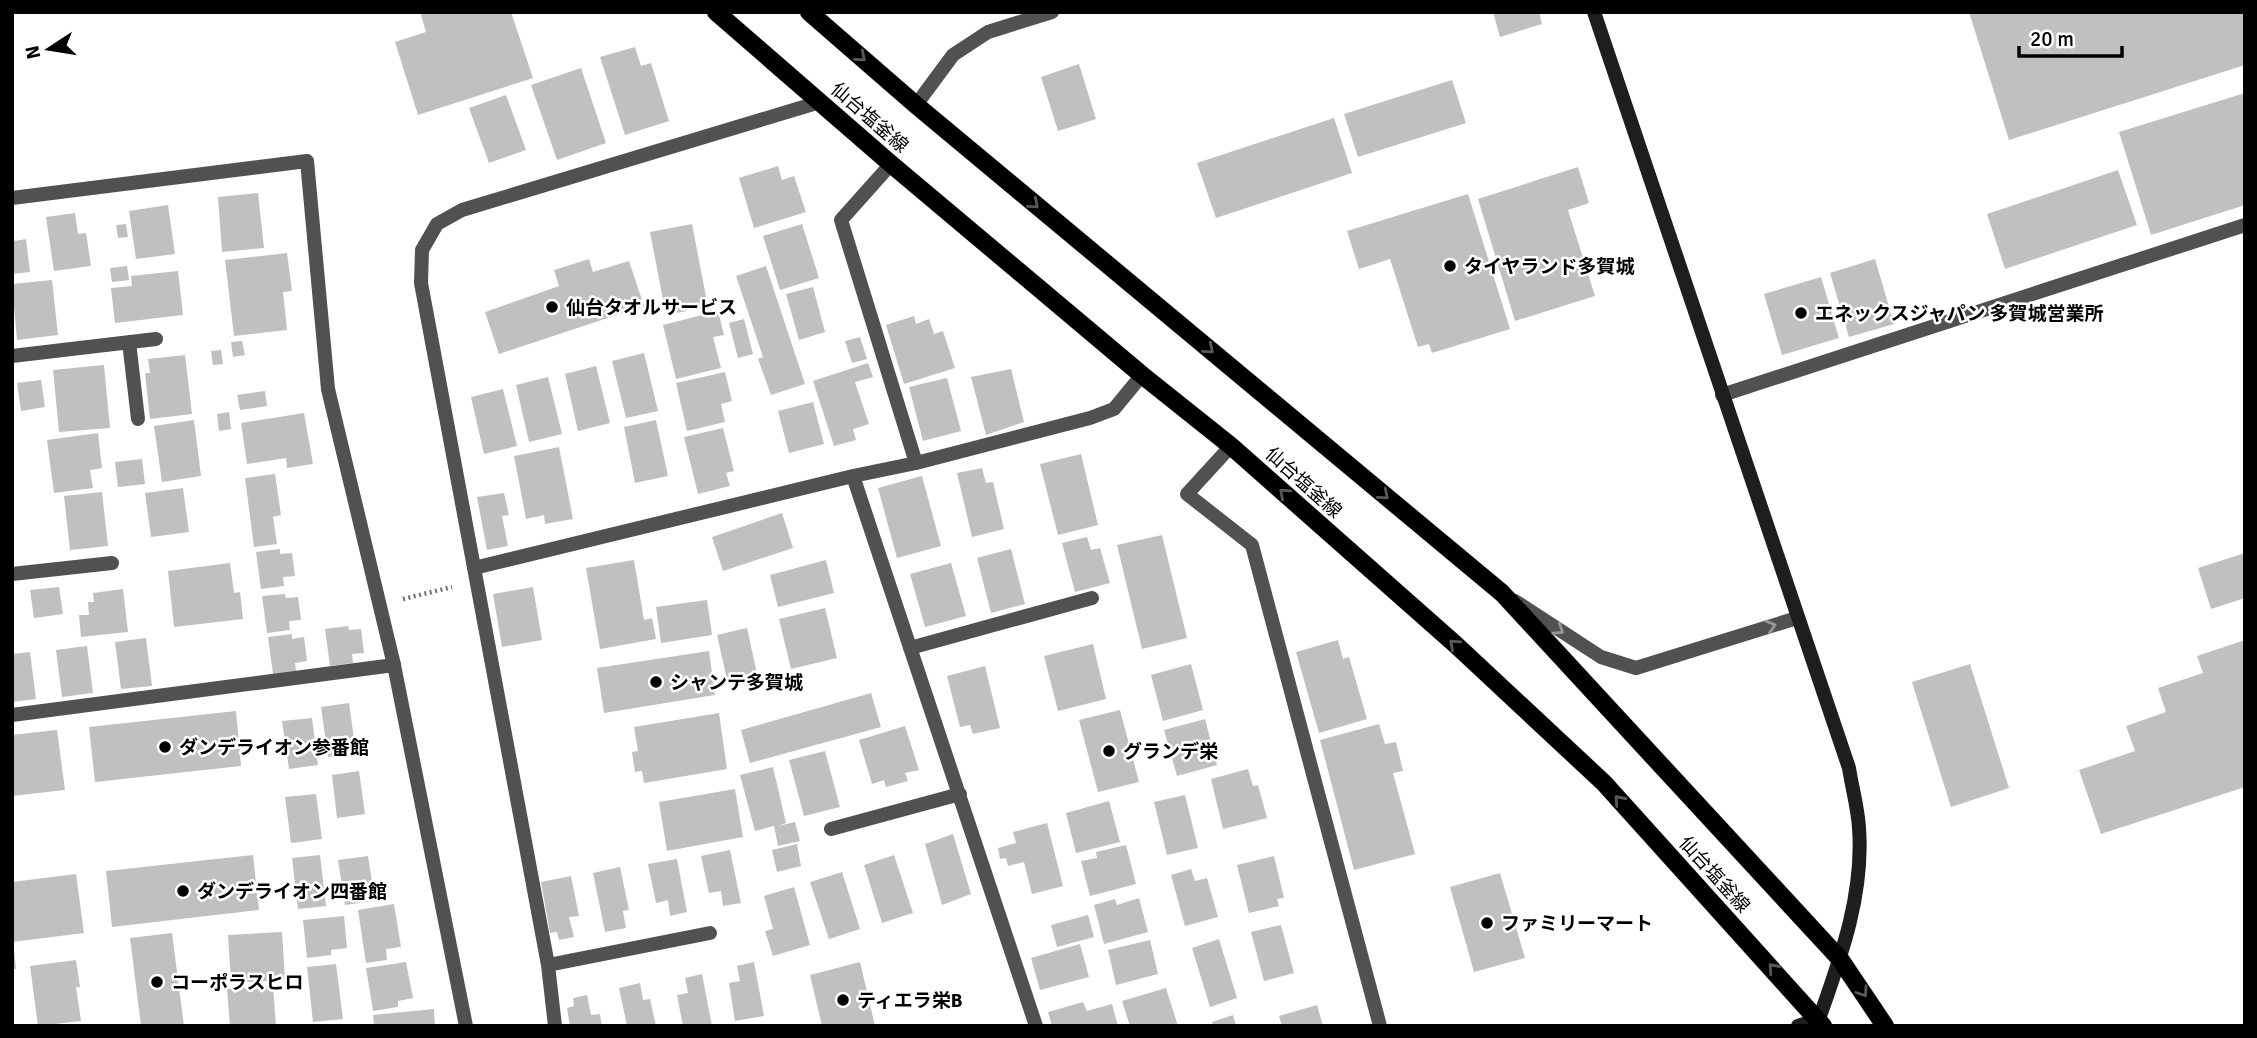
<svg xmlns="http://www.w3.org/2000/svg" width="2257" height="1038" font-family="Signika,'Noto Sans JP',sans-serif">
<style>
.building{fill:#c0c0c0}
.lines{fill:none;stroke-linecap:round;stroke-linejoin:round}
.primary-casing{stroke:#dbdbdb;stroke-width:19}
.path{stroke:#737373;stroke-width:4.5;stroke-dasharray:2 3.5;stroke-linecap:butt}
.lane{stroke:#515151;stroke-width:14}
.street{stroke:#515151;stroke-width:14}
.secondary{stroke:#1e1e1e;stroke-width:14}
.primary{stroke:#000;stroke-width:18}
.oneway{stroke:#595959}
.oneway2{stroke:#979797}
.poi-dot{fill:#000;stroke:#fff;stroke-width:2.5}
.labels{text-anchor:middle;stroke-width:5;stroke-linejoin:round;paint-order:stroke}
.street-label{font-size:19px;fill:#000;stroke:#fff}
.poi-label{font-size:19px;font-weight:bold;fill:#000;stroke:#fff;text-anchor:start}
</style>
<rect width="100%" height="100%" fill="#fff"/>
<!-- building -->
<path class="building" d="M420,12H511L533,78L418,115L395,42L426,32Z
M1493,12H1539L1542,24L1500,37Z
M1969,12H2245V65L2009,140Z
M635,47L641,66L651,63L669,121L625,135L600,57Z
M1079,64L1096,119L1058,131L1041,77Z
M581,68L606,143L557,160L531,85Z
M1452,80L1466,123L1358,157L1344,114Z
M2245,93V205L2151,235L2119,132Z
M506,95L526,150L489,163L469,108Z
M1334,118L1352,173L1216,218L1197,163Z
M778,166L782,180L794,176L806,212L754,228L739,178Z
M1578,167L1589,203L1568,210L1595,296L1515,321L1478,199Z
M2118,170L2137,225L2005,269L1987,214Z
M258,193L264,248L222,252L218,197Z
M1468,194L1510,329L1432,353L1429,344L1418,347L1390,259L1359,269L1347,231Z
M168,205L175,254L136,259L129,211Z
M75,213L78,234L86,233L91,266L54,271L46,217Z
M126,224L128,237L118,238L116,225Z
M692,224L708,307L666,315L650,232Z
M802,224L819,278L780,290L763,236Z
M12,236L15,241L26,239L30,272L12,274Z
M287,253L292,291L283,292L287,330L234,336L225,260Z
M589,259L593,272L629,261L644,306L499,354L485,312L559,286L554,270Z
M1875,259L1894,324L1849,337L1830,273Z
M127,266L129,280L112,282L110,268Z
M766,266L805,384L771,395L758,359L763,357L736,276Z
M178,271L183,315L115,323L111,288L132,286L131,276Z
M1821,277L1839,338L1782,355L1764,294Z
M52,280L58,335L17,340L12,284Z
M813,287L825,332L799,340L786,294Z
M718,311L724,335L713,337L721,368L676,379L663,325Z
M914,316L916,324L929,319L934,334L943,331L955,368L904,384L886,325Z
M744,319L753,354L738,358L729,323Z
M860,337L867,359L852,363L845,341Z
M242,341L245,355L233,357L231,342Z
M221,350L223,364L213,365L211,351Z
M644,353L658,411L626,418L612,361Z
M185,355L192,414L150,419L145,373H150L148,359Z
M868,363L873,377L855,382L869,424L853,429L856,440L834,446L813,381Z
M104,365L110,428L59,432L53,370Z
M596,366L610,423L578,431L565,374Z
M1011,369L1024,422L986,435L971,377Z
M725,372L732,401L721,404L725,422L687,431L676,383Z
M548,377L562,434L529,442L516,385Z
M947,378L961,431L923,441L909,387Z
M41,380L45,407L21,411L17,383Z
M503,389L517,446L484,454L471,397Z
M265,391L267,406L240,410L237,395Z
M813,402L824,444L789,453L778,411Z
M229,412L231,429L219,431L217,414Z
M304,413L313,464L287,468L286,458L247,464L241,423Z
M194,420L201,476L162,482L154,426Z
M656,420L668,476L635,483L624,427Z
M723,428L734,471L726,473L730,486L698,494L684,437Z
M98,433L102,468L90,470L93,488L54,493L47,440Z
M559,447L573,519L545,524L544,515L526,519L514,456Z
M1081,454L1098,525L1058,535L1040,464Z
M142,459L145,484L118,487L115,462Z
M982,468L986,483L993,482L1004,529L972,537L957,473Z
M275,474L281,515L273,517L277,544L254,547L245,478Z
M922,476L941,546L897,558L878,488Z
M183,488L189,532L151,537L145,493Z
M102,492L108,546L70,550L64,496Z
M504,493L509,515L502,516L508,546L487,550L477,497Z
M782,513L793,548L723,571L712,537Z
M1162,535L1187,638L1142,649L1117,545Z
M1087,537L1091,550L1100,548L1110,583L1075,592L1062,543Z
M280,549V554L292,553L295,576L283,577L284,586L261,589L256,552Z
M1011,549L1025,604L991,613L977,558Z
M2245,553V598L2211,609L2198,568Z
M634,560L644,620L652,618L656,639L600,649L586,568Z
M826,560L834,593L778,607L770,575Z
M230,563L234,593L240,592L243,619L174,627L168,571Z
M951,563L966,616L925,627L910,574Z
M59,587L63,614L34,618L30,590Z
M533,587L542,640L502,647L493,594Z
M123,589L128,632L81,637L79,615H89L88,602H94L93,593Z
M285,594L286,598L298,597L301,620L289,621L290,630L267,633L262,596Z
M707,600L712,635L661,643L656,607Z
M825,608L837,658L791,669L779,619Z
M348,626L349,630L361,629L364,653L352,654L353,663L330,666L325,629Z
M747,628L758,678L728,684L717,635Z
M292,634V639L304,637L307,661L295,663L296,671L273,674L268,637Z
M146,638L152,686L121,689L115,642Z
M1338,640L1343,659L1349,657L1367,719L1319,733L1296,652Z
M2245,640V787L2101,834L2079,770L2135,751L2126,726L2166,712L2158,688L2203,673L2197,656Z
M1093,644L1106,699L1058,711L1044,656Z
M87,646L93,693L62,697L56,650Z
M709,651L715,695L604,713L597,668Z
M30,652L36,699L12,702V654Z
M1191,664L1203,710L1163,721L1151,675Z
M1970,664L2009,788L1951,807L1912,682Z
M985,666L1000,728L973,734L970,725L960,727L947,676Z
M871,693L881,727L750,763L741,730Z
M349,703L356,753L328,757L321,707Z
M1120,710L1139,782L1098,792L1079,720Z
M236,711L241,766L95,782L89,727Z
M719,713L727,769L644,783L642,771L635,772L632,752L638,751L634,727Z
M312,718L318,765L289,769L282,721Z
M1205,719L1217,765L1177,776L1164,730Z
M1379,724L1385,744L1396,742L1403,771L1393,773L1415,854L1354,870L1320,740Z
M905,726L919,770L905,773L908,781L886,787L884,780L872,784L859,740Z
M57,730L65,790L12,796V735Z
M825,751L840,807L804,816L789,760Z
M773,767L786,823L778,826L795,822L800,841L778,846L774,826L755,831L740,775Z
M1248,769L1253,786L1258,785L1267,818L1223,829L1211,779Z
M359,771L365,814L337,818L332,775Z
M735,789L743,837L667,851L659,802Z
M316,794L322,839L291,843L285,797Z
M1185,795L1198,848L1167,855L1154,802Z
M1109,801L1120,842L1076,853L1066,813Z
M1047,823L1063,886L1032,894L1024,862L1008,866L1006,858L1000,859L998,848L1016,843L1013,832Z
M953,834L971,894L942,905L925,844Z
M797,844L801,866L777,872L772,850Z
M1126,845L1136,884L1090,896L1081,861L1097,858L1096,852Z
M730,850L741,903L723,906L721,891L709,893L701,856Z
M253,855L259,910L112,927L106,871Z
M320,855L326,906L298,909L292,858Z
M894,855L913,913L882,923L864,865Z
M368,856L375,901L345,905L338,860Z
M1274,856L1284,898L1277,899L1279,906L1249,913L1237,865Z
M677,859L687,912L670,916L668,900L656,903L648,864Z
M620,867L629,910L623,911L626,928L605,932L593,873Z
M1191,869L1195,881L1207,878L1218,917L1185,926L1171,875Z
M842,872L860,929L829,939L810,882Z
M1500,873L1525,958L1474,972L1450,887Z
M76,874L84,933L12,942V882Z
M571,876L579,916L569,917L574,937L559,940L557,932L550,933L541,882Z
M794,887L810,945L773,956L765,931L773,929L764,896Z
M1139,898L1148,932L1104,944L1094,905L1115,899L1117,905Z
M394,904L401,947L386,949L387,960L366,963L358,910Z
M1088,915L1094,937L1057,947L1051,925Z
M344,916L347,948L331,950V955L307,958L303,920Z
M1281,925L1294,973L1264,981L1251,932Z
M282,932L285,980L231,983L228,935Z
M172,933L184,1026H141L130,938Z
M1219,939L1237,998L1210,1007L1192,948Z
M1150,940L1158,974L1116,985L1108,950Z
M1080,944L1089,977L1040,990L1031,958Z
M12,949H14L16,969H12Z
M76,960L80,987H76L81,1021L38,1026L30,966Z
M406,962L413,998L398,1001V1007L373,1011L366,968Z
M754,962L764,1016L735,1021L729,983L740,981L737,966Z
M860,962L875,1026H822L810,975Z
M336,964L343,1019L313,1022L307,967Z
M702,974L712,1026H683L677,995L688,993L685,978Z
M640,983L643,1000L650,999L656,1026H627L619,988Z
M273,986L276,1026H230L227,989Z
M1166,988L1178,1026H1130L1122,1001Z
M587,995L591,1015L600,1014L602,1026H570L567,1008L574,1006L573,998Z
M1083,1002L1087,1011L1112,1004L1118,1026H1052L1048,1012Z
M1317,1005L1323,1026H1282L1279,1016Z
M434,1009L435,1026H374L373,1015Z
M1233,1015L1236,1026H1213L1212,1022Z"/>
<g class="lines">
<defs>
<path id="primary" d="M716,12L891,164L1142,375L1231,446L1455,644L1604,783L1823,1026
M809,12L916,105L1502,593L1840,959L1885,1026"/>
</defs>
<!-- primary casing -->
<use href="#primary" class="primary-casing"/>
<!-- path -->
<path class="path" d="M403,599L452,587"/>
<!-- lane -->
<path class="lane" d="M129,342L138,419
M12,356L156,339
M12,574L112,563
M910,648L1092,598
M12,715L394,665"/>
<!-- street -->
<path class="street" d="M916,105L953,55L988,32L1052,12
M891,164L841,220L916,463
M12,198L307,161L328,389L394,665L466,1026
M1722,395L2245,225
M1231,446L1187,494L1252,545L1380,1026
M853,476L1036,1026
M474,568L853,476L916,463L1090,418L1114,409L1142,375
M1515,601L1601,657L1636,668L1797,618
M831,829L960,794
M548,965L710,933
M555,1026L548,965L421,283L422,250L437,224L462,210L820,102"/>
<!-- secondary -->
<path class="secondary" d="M1594,12L1849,768C1852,788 1858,808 1859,828C1864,894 1841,957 1819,1019L1798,1026"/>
<!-- primary -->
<use href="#primary" class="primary"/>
</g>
<!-- one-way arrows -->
<defs><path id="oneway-chevron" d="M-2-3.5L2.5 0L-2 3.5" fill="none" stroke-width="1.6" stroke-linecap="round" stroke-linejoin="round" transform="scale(1.75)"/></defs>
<g class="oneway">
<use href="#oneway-chevron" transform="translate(861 57) rotate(41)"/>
<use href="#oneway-chevron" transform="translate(1034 204) rotate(40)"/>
<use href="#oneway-chevron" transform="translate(1209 349) rotate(40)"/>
<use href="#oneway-chevron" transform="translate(1284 493) rotate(-138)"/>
<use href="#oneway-chevron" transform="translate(1384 495) rotate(40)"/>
<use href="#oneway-chevron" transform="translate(1454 644) rotate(-138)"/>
<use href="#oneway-chevron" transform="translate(1619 800) rotate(-132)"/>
<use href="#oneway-chevron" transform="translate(1773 968) rotate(-132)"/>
<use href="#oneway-chevron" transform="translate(1863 992) rotate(56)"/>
</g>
<g class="oneway2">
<use href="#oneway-chevron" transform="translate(1771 626) rotate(-17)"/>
<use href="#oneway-chevron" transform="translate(1559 630) rotate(33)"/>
</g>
<!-- markers -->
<g class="poi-dot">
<circle cx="1450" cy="266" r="7"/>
<circle cx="552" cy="307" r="7"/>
<circle cx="1801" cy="313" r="7"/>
<circle cx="656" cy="682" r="7"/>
<circle cx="165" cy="747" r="7"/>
<circle cx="1109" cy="751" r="7"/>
<circle cx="183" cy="891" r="7"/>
<circle cx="1487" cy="923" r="7"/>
<circle cx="157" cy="982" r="7"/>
<circle cx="843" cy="1000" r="7"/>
</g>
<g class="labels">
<!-- street labels -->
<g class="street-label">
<text transform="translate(870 117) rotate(41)" y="7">仙台塩釜線</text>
<text transform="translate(1304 482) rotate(42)" y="7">仙台塩釜線</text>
<text transform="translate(1715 874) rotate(48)" y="7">仙台塩釜線</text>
</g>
<!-- poi labels -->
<g class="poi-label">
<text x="1464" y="273">タイヤランド多賀城</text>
<text x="566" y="314">仙台タオルサービス</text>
<text x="1815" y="320">エネックスジャパン 多賀城営業所</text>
<text x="670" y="689">シャンテ多賀城</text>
<text x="179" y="754">ダンデライオン参番館</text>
<text x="1123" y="758">グランデ栄</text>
<text x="197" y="898">ダンデライオン四番館</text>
<text x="1501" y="930">ファミリーマート</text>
<text x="171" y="989">コーポラスヒロ</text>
<text x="857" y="1007">ティエラ栄B</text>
</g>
</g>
<!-- border -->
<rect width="2257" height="1038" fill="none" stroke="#000000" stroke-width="28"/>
<!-- north arrow -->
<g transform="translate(49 49) rotate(258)" stroke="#ffffff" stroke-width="5" paint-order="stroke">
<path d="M0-5L12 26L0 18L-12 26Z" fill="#000000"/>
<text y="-10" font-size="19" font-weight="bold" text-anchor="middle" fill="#000000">N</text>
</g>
<!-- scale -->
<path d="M2019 46v10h103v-10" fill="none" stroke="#000000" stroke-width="3.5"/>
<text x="2030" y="46" font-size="21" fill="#000000" stroke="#ffffff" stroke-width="5" paint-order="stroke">20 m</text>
</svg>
